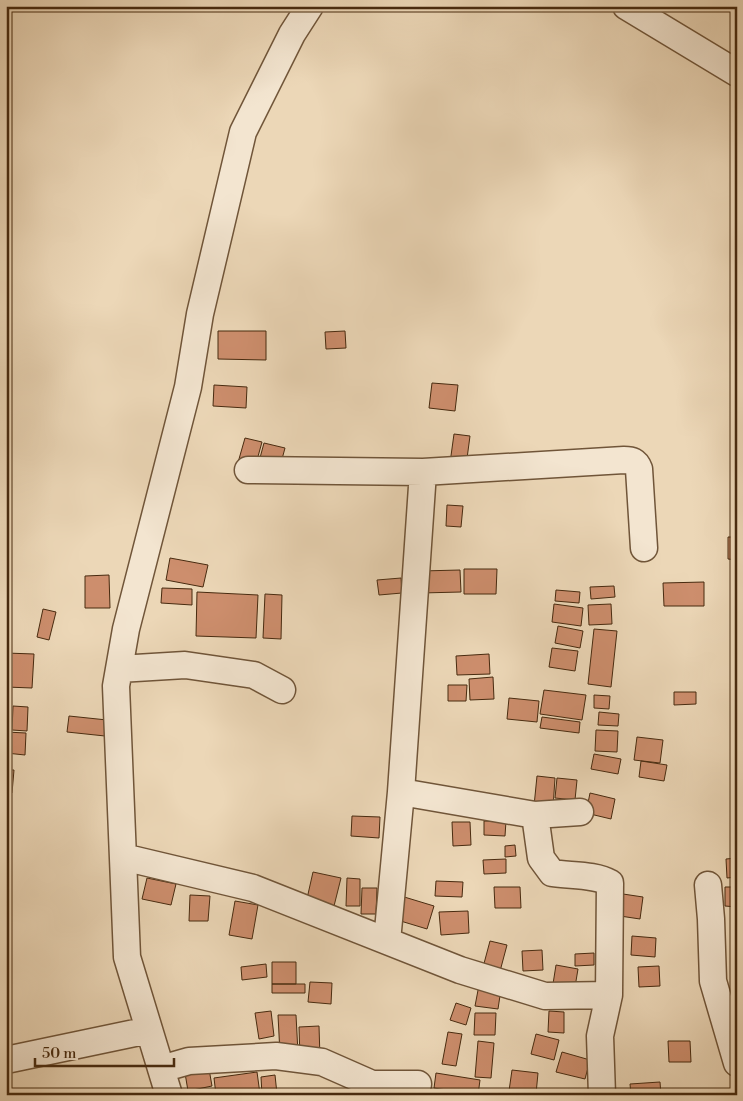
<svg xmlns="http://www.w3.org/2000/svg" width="743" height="1101" font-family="'Libre Bodoni',serif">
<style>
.building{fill:#cd8e6d;stroke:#472a0f}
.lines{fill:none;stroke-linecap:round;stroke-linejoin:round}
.minor-casing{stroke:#705539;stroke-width:29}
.minor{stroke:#f3e5d0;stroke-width:26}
</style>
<rect width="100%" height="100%" fill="#ecd7b7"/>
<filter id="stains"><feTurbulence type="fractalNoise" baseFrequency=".004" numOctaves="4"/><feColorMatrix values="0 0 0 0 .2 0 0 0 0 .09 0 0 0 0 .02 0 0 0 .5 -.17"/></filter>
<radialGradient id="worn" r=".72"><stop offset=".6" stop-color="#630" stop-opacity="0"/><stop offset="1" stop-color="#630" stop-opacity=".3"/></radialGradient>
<!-- building -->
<path class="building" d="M218,331H266V360L218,359Z
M345,331L346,348L326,349L325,332Z
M432,383L458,385L455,411L429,408Z
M214,385L247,387L246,408L213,406Z
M454,434L470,436L466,466L450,463Z
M245,438L262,442L254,471L237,466Z
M264,443L285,448L278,474L257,469Z
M447,505L463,506L461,527L446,526Z
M728,537H737V560L728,559Z
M170,558L208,565L203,587L166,580Z
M464,569H497L496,594H464Z
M460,570L461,592L421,593V571Z
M109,575L110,608H85V576Z
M401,578L402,593L379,595L377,580Z
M704,582V606H664L663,583Z
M614,586L615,597L591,599L590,587Z
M162,588L192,589V605L161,603Z
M556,590L580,592L579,603L555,601Z
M197,592L258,595L256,638L196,636Z
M265,594L282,595L281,639L263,638Z
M554,604L583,608L581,626L552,622Z
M611,604L612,624L589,625L588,605Z
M43,609L56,612L49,640L37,637Z
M558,626L583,631L580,648L555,643Z
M594,629L617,631L611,687L588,684Z
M736,644H737V665H735Z
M552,648L578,651L575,671L549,667Z
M6,653L34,654L32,688L6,687Z
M489,654L490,674L457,675L456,656Z
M493,677L494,699L470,700L469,679Z
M448,685H467L466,701H448Z
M544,690L586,695L582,720L540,714Z
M674,692H696V704L674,705Z
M594,695L610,696L609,709L594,708Z
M509,698L539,701L537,722L507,719Z
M13,706L28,707L27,731L12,730Z
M599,712L619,714L618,726L598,725Z
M69,716L107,720L105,736L67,732Z
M542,717L580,722L579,733L540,728Z
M596,730L618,731L617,752L595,751Z
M6,732L26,733L25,755L6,753Z
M637,737L663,740L660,763L634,760Z
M594,754L621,759L618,774L591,769Z
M641,761L667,765L664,781L639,777Z
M6,770H14L12,793L6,792Z
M537,776L555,778L553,808L534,806Z
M557,778L577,780L575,800L555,798Z
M590,793L615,799L611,819L586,813Z
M352,816L380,817L379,838L351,836Z
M484,821H506L505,836L484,835Z
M452,822H470L471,845L453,846Z
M515,845L516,856L505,857V846Z
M737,858V877L727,878L726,859Z
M506,859V873L484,874L483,860Z
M313,872L341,878L333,910L306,903Z
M147,878L176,884L171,905L142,899Z
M347,878L360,879V906H346Z
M436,881L463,882L462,897L435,896Z
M494,887H520L521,908H495Z
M725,887H737V907L725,906Z
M362,888H377L376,914H361Z
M623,894L643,897L640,919L620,916Z
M190,895L210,896L208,921H189Z
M401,896L434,906L427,929L394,919Z
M235,901L258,905L252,939L229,935Z
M468,911L469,933L441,935L439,912Z
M632,936L656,938L655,957L631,955Z
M490,941L507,945L499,975L482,971Z
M542,950L543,970L523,971L522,951Z
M594,953V965L575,966V954Z
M272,962H296V984H272Z
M266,964L267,977L242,980L241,967Z
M556,965L578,969L575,987L553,984Z
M659,966L660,986L639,987L638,967Z
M310,982L332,983L331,1004L308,1002Z
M272,984H305V993H272Z
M479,985L501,989L498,1009L475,1006Z
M456,1003L471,1008L466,1025L450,1020Z
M271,1011L274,1036L259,1039L255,1013Z
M549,1011L564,1012V1033L548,1032Z
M475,1013H496L495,1035H474Z
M278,1015H296L298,1053L280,1054Z
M319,1026L320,1058H300L299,1027Z
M448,1032L462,1034L456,1066L442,1064Z
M536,1034L559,1040L554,1060L531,1054Z
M478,1041L494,1043L491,1078L475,1077Z
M668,1041H690L691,1062H669Z
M562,1052L590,1060L585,1079L556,1072Z
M209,1069L212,1086L188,1091L185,1073Z
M512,1070L538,1073L536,1094L509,1091Z
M257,1072L260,1094L216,1095L214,1078Z
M436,1073L480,1080L478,1095L434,1088Z
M275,1075L277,1094L262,1095L261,1077Z
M660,1082L661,1095H631L630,1084Z
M737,1090V1095H721V1091Z"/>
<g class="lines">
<defs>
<path id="minor" d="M626,6L737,73
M248,470L423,472L401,792L387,941
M423,472L624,460C632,460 636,461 639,469L644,548
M119,669L185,665L254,675L282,690
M401,792L535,815L580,812
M535,815L541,858L552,873C570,876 595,874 610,883L609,995L600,1036L602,1095
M123,857L253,888L460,970L545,996L609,995
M708,885L711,919L713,981L737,1063
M6,1060L149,1030
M161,1069L189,1061L276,1056L322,1062L372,1084H418
M169,1095L127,957L116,686L126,629L188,387L200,314L243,132L292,34L310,6"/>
</defs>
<!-- minor casing -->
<use href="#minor" class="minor-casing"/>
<!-- minor -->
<use href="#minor" class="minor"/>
</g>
<!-- margin -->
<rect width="743" height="1101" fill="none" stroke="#ecd7b7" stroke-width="25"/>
<rect x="8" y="8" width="728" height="1086" fill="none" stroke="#472a0f" stroke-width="2.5"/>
<rect x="12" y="12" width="718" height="1076" fill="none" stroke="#472a0f"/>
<!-- scale -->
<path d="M35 1058v8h139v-8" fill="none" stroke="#472a0f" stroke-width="2.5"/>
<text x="42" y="1058" font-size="15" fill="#472a0f" stroke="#f3e5d0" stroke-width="4" paint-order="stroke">50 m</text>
<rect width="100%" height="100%" filter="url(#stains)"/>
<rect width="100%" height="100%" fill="url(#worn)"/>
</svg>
